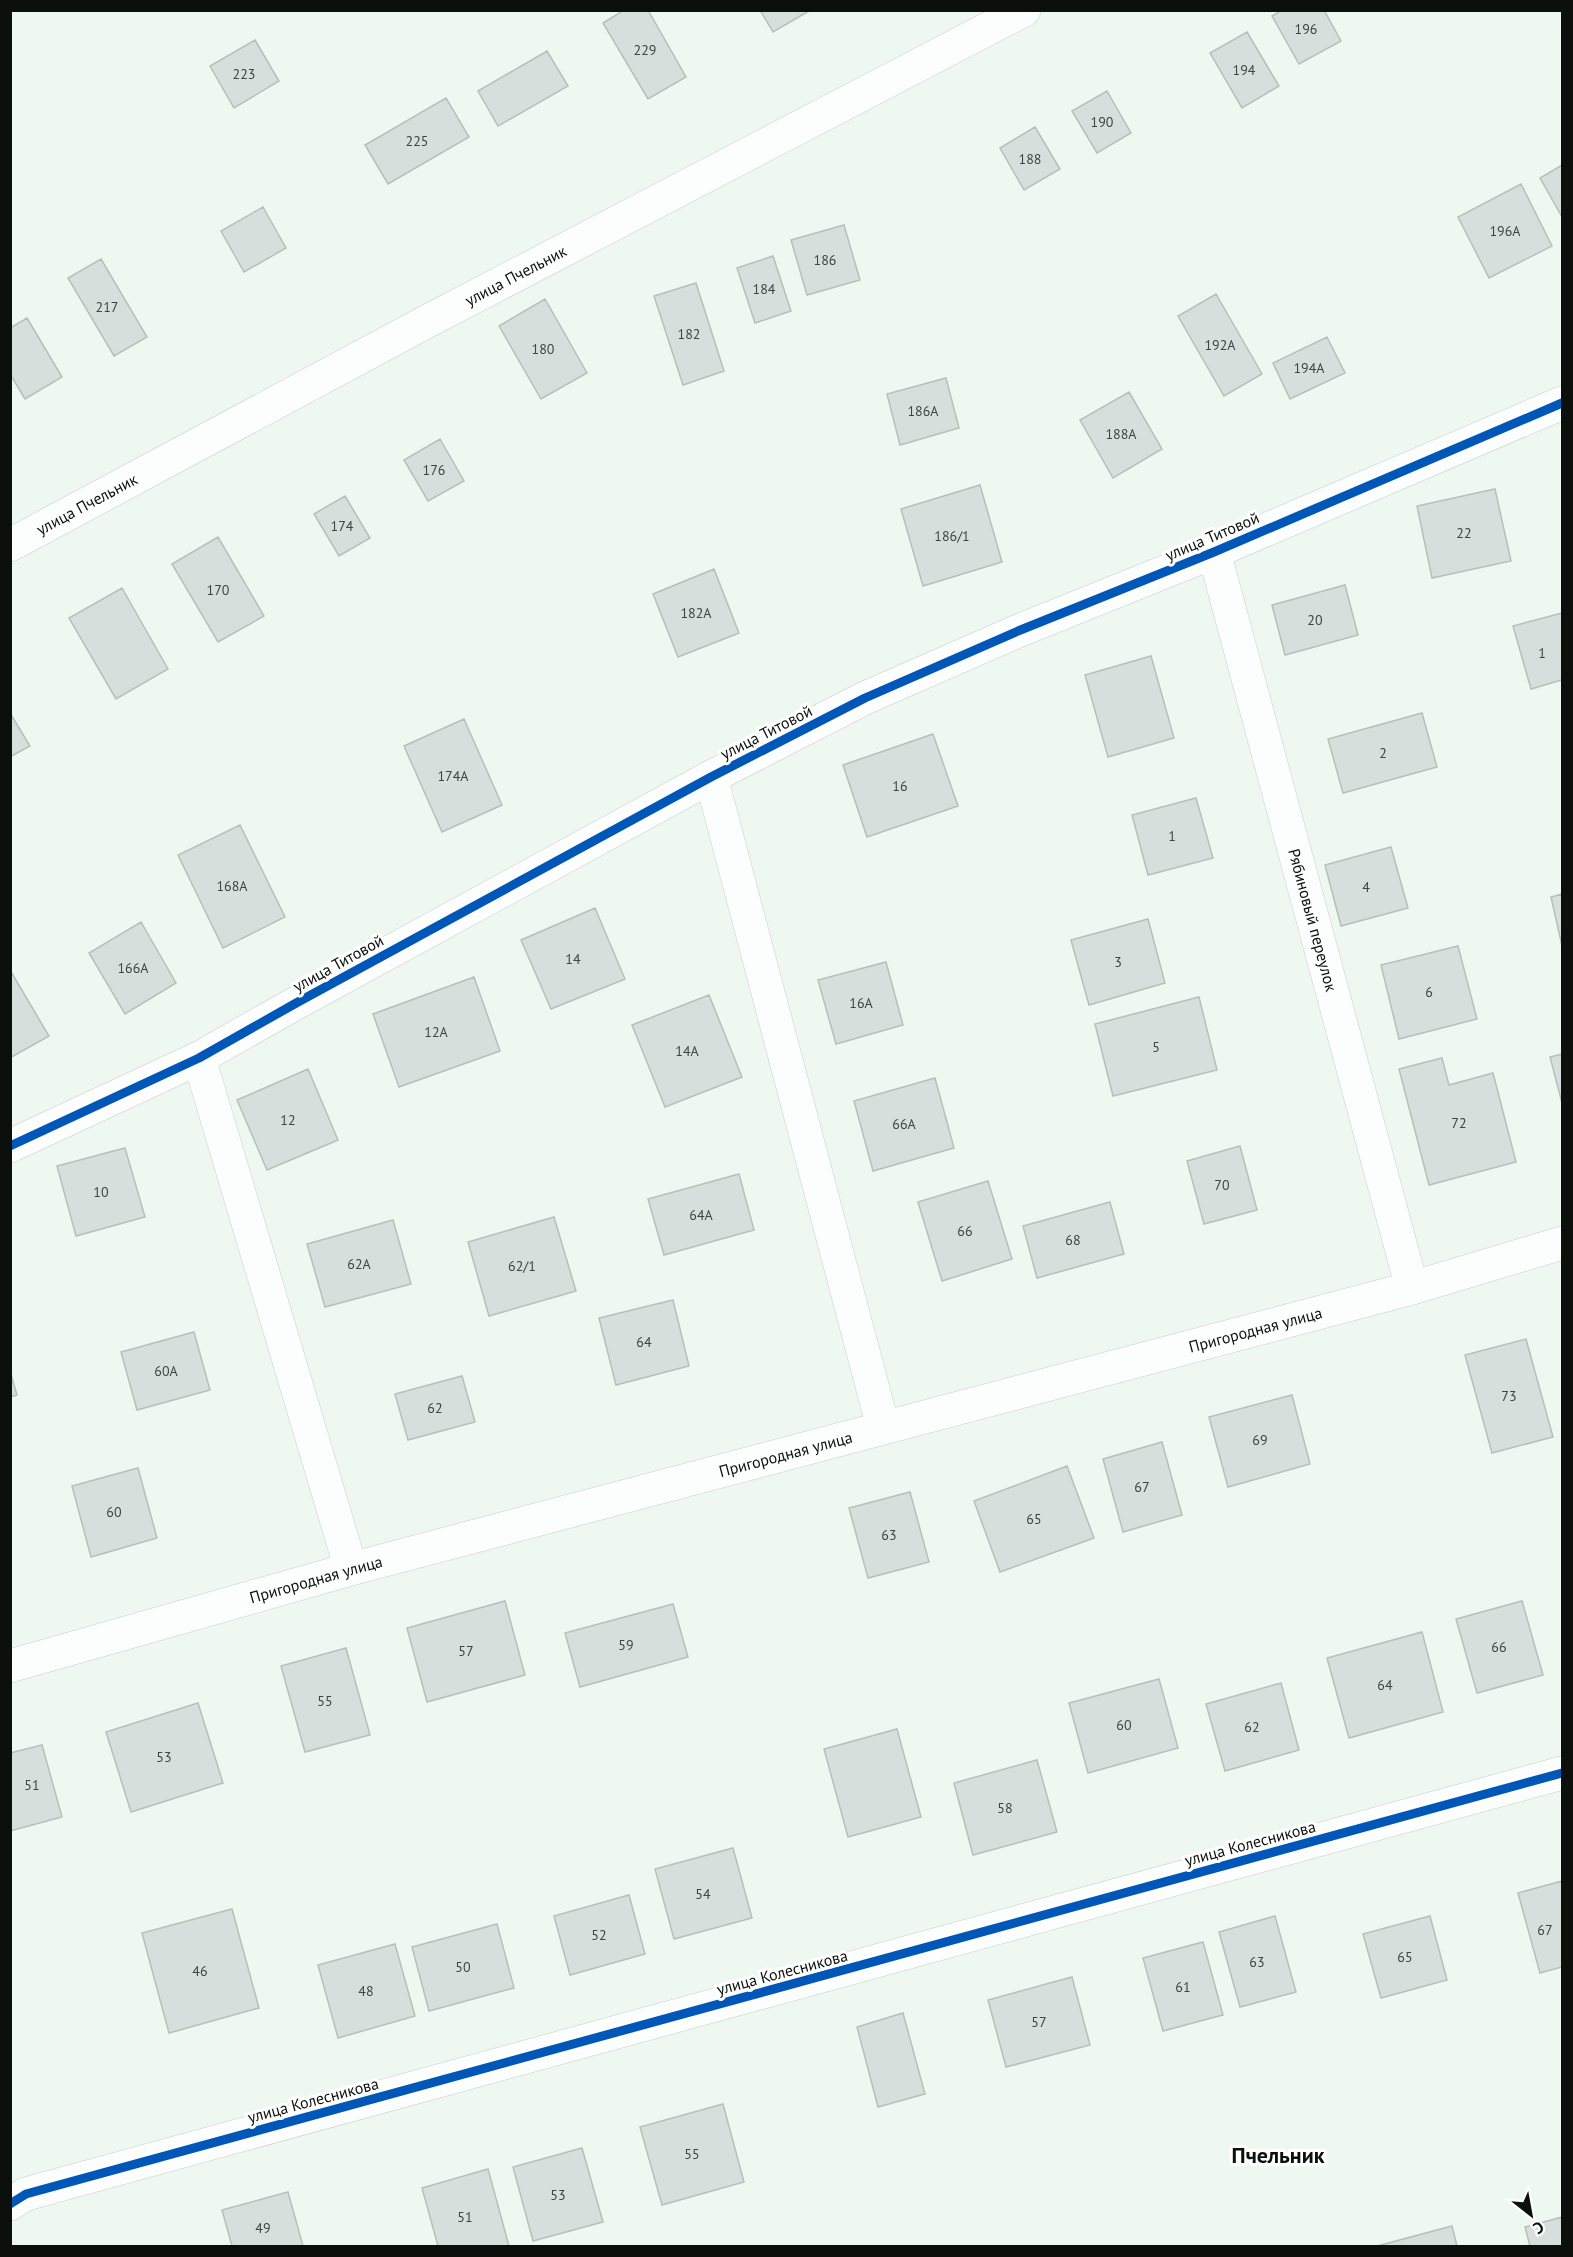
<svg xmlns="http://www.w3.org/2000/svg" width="1573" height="2257" font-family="'PT Sans',sans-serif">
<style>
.building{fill:#d6dfdb;stroke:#b7bfbb;stroke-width:1.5}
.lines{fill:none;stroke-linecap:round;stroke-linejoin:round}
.street-casing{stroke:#c7cec9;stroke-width:34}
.street{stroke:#fcfefd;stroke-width:33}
.cycleway-casing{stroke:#fff;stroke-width:13}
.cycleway{stroke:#0057b8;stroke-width:9}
.labels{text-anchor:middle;stroke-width:6;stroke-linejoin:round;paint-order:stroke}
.number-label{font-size:14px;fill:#3e4440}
.street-label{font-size:16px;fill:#0b100c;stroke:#fff}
.district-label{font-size:22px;font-weight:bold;fill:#0b100c;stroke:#fff}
</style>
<rect width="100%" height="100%" fill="#eef8f1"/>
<!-- building -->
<path class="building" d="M624,10H648L686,77L648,99L603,23Z
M760,10H809V11L773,32Z
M1282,10H1324L1341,41L1299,64L1272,16Z
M1247,32L1279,86L1242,108L1210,53Z
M255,40L279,81L234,108L210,66Z
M547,51L568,86L498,126L478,91Z
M1107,91L1131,133L1097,153L1072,111Z
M446,98L469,137L388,184L365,145Z
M1035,127L1060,169L1024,190L1000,148Z
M1562,165V217L1540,178Z
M1521,184L1552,246L1489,278L1458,217Z
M263,207L286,248L244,272L221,231Z
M844,225L860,280L807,295L791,240Z
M773,256L791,311L755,323L737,268Z
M101,259L147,337L114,356L68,278Z
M696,283L724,371L683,385L654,296Z
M1216,294L1262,374L1224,396L1178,316Z
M545,299L587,373L541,399L499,326Z
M27,318L62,377L25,399L10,374V328Z
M1327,337L1345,373L1290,399L1273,363Z
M946,378L959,428L900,445L887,394Z
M1129,392L1162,449L1113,478L1080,420Z
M440,439L464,481L428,501L404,460Z
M980,485L1002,562L923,586L901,509Z
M1495,489L1511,561L1432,578L1417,506Z
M345,496L370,538L339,556L314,514Z
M218,537L264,616L218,642L172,564Z
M714,569L739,633L678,657L653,594Z
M1345,585L1358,635L1285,655L1272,605Z
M122,588L168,669L116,699L69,618Z
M1562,613V680L1531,689L1513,626Z
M1151,656L1174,738L1108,757L1085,675Z
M10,713L30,746L10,757Z
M1422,713L1437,767L1343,793L1328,739Z
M464,719L502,805L442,832L404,746Z
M933,734L958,806L867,837L843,765Z
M1196,798L1213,858L1148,875L1132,815Z
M240,825L285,917L223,948L178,855Z
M1391,847L1408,908L1341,926L1325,865Z
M1562,894V946L1551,897Z
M595,908L625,979L551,1009L521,940Z
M1148,919L1165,983L1089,1005L1071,940Z
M141,922L176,983L125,1014L89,953Z
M1458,946L1477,1019L1399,1039L1381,965Z
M886,962L903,1025L836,1044L818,980Z
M10,970L49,1036L10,1058Z
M474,977L500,1051L399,1087L373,1014Z
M709,995L742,1077L665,1107L632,1025Z
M1199,997L1217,1070L1113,1096L1095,1024Z
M1562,1054V1103L1550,1057Z
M1442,1058L1449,1085L1493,1073L1516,1162L1429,1185L1399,1069Z
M308,1069L338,1140L267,1170L237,1100Z
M935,1078L954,1148L873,1171L854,1101Z
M1240,1146L1257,1210L1204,1224L1187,1161Z
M125,1148L145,1217L76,1236L57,1166Z
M739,1174L754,1230L664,1255L648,1199Z
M988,1181L1012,1259L942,1281L918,1202Z
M1110,1202L1124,1254L1037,1278L1023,1226Z
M554,1217L576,1291L489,1316L468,1242Z
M393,1220L411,1284L325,1307L307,1244Z
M673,1300L689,1366L616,1385L599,1318Z
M194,1332L210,1390L137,1410L121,1352Z
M1526,1339L1553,1437L1492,1453L1465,1355Z
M10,1371L17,1395L10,1397Z
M462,1376L475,1422L408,1440L395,1394Z
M1292,1395L1310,1464L1228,1487L1209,1417Z
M1162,1442L1182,1515L1123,1532L1103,1459Z
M1067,1466L1094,1538L1000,1572L974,1501Z
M138,1468L157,1538L91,1557L72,1486Z
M910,1492L929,1562L868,1578L849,1508Z
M505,1601L525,1675L427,1702L407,1628Z
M1522,1601L1543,1675L1477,1693L1456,1619Z
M673,1604L688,1657L580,1687L565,1633Z
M1422,1632L1443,1712L1349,1738L1327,1658Z
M346,1648L370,1735L305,1752L281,1666Z
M1159,1679L1178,1748L1088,1773L1069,1703Z
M1281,1683L1299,1750L1225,1771L1206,1704Z
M198,1703L223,1783L131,1812L106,1732Z
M897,1729L921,1817L848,1837L824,1749Z
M42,1745L62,1817L10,1831V1753Z
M1037,1760L1057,1832L973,1855L954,1783Z
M733,1848L752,1918L674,1939L655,1869Z
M1562,1881V1967L1540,1973L1518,1893Z
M629,1895L645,1954L570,1975L554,1916Z
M232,1909L259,2008L169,2033L142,1933Z
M1275,1916L1296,1992L1240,2007L1219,1932Z
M1430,1916L1447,1980L1381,1998L1363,1934Z
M497,1924L514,1988L429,2011L412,1947Z
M1203,1942L1223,2015L1163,2031L1143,1958Z
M395,1944L415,2016L338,2038L318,1965Z
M1072,1977L1090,2045L1006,2067L988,2000Z
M903,2013L925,2094L878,2107L857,2027Z
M723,2104L744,2182L662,2205L640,2127Z
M582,2148L603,2222L533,2241L513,2167Z
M488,2169L509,2246H438L422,2188Z
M288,2192L303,2246H232L222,2210Z
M1562,2217V2246H1530L1525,2227Z
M1452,2226L1457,2246H1377Z"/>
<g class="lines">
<defs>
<g id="street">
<path id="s1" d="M10,545L426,322L1024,10"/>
<path id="s2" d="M1214,552L1412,1288"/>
<path d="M711,777L883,1427"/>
<path d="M199,1058L351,1569"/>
<path d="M10,1146L199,1058L298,1002L711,777L865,698L1018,631L1214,552L1562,403"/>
<path id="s3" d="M10,1666L351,1569L1412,1288L1562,1243"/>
<path d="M10,2204L26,2194L1562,1773"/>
</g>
</defs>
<!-- street casing -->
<use href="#street" class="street-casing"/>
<!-- street -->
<use href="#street" class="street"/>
<defs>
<path id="cycleway" d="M10,1146L199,1058L298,1002L711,777L865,698L1018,631L1214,552L1562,403
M10,2204L26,2194L1562,1773"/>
</defs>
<!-- cycleway casing -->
<use href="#cycleway" class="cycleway-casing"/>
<!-- cycleway -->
<use href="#cycleway" class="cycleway"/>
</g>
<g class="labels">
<!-- number labels -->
<g class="number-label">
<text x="1306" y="34">196</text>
<text x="645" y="55">229</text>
<text x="1244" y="75">194</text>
<text x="244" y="79">223</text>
<text x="1102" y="127">190</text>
<text x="417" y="146">225</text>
<text x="1030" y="164">188</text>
<text x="1505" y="236">196А</text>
<text x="825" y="265">186</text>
<text x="764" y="294">184</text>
<text x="107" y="312">217</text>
<text x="689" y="339">182</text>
<text x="1220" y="350">192А</text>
<text x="543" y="354">180</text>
<text x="1309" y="373">194А</text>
<text x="923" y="416">186А</text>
<text x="1121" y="439">188А</text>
<text x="434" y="475">176</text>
<text x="342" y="531">174</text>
<text x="1464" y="538">22</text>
<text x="952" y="541">186/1</text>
<text x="218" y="595">170</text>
<text x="696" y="618">182А</text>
<text x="1315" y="625">20</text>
<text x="1542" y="658">1</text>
<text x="1383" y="758">2</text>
<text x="453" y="781">174А</text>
<text x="900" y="791">16</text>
<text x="1172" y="841">1</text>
<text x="232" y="891">168А</text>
<text x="1366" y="892">4</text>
<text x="573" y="964">14</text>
<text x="1118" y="967">3</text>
<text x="133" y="973">166А</text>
<text x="1429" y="997">6</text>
<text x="861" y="1008">16А</text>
<text x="436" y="1037">12А</text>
<text x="1156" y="1052">5</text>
<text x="687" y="1056">14А</text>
<text x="288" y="1125">12</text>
<text x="1459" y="1128">72</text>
<text x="904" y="1129">66А</text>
<text x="1222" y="1190">70</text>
<text x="101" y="1197">10</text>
<text x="701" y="1220">64А</text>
<text x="965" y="1236">66</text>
<text x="1073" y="1245">68</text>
<text x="359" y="1269">62А</text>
<text x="522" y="1271">62/1</text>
<text x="644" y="1347">64</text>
<text x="166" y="1376">60А</text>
<text x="1509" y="1401">73</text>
<text x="435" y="1413">62</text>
<text x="1260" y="1445">69</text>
<text x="1142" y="1492">67</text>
<text x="114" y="1517">60</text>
<text x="1034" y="1524">65</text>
<text x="889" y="1540">63</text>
<text x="626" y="1650">59</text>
<text x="1499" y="1652">66</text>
<text x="466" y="1656">57</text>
<text x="1385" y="1690">64</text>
<text x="325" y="1706">55</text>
<text x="1124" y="1730">60</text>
<text x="1252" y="1732">62</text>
<text x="164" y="1762">53</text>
<text x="32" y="1790">51</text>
<text x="1005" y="1813">58</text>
<text x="703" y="1899">54</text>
<text x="1545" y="1935">67</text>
<text x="599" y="1940">52</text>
<text x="1405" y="1962">65</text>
<text x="1257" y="1967">63</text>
<text x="463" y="1972">50</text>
<text x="200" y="1976">46</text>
<text x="1183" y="1992">61</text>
<text x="366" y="1996">48</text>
<text x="1039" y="2027">57</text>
<text x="692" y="2159">55</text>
<text x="558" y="2200">53</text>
<text x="465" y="2222">51</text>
<text x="263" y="2233">49</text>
</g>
<!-- street labels -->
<g class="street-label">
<text dy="6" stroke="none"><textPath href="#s1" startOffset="573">улица Пчельник</textPath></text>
<text dy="6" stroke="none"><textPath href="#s1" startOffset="87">улица Пчельник</textPath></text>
<text transform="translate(1212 536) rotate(-23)" y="6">улица Титовой</text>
<text transform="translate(766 732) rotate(-27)" y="6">улица Титовой</text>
<text dy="6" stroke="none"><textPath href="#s2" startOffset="381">Рябиновый переулок</textPath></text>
<text transform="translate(338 963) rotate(-29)" y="6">улица Титовой</text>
<text dy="6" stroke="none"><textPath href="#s3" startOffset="1290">Пригородная улица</textPath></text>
<text dy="6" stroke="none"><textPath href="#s3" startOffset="804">Пригородная улица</textPath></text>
<text dy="6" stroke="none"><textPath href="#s3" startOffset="318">Пригородная улица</textPath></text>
<text transform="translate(1250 1843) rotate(-15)" y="6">улица Колесникова</text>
<text transform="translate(782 1972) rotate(-15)" y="6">улица Колесникова</text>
<text transform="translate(313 2100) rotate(-15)" y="6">улица Колесникова</text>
</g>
<!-- district labels -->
<g class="district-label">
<text x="1278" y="2163">Пчельник</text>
</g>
</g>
<!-- border -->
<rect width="1573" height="2257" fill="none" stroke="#0b100c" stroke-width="24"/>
<!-- north arrow -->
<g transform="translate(1531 2215) rotate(149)" stroke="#ffffff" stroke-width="4.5" paint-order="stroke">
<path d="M0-4.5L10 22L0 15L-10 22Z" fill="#0b100c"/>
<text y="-9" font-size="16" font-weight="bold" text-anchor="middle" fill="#0b100c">С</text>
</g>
</svg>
